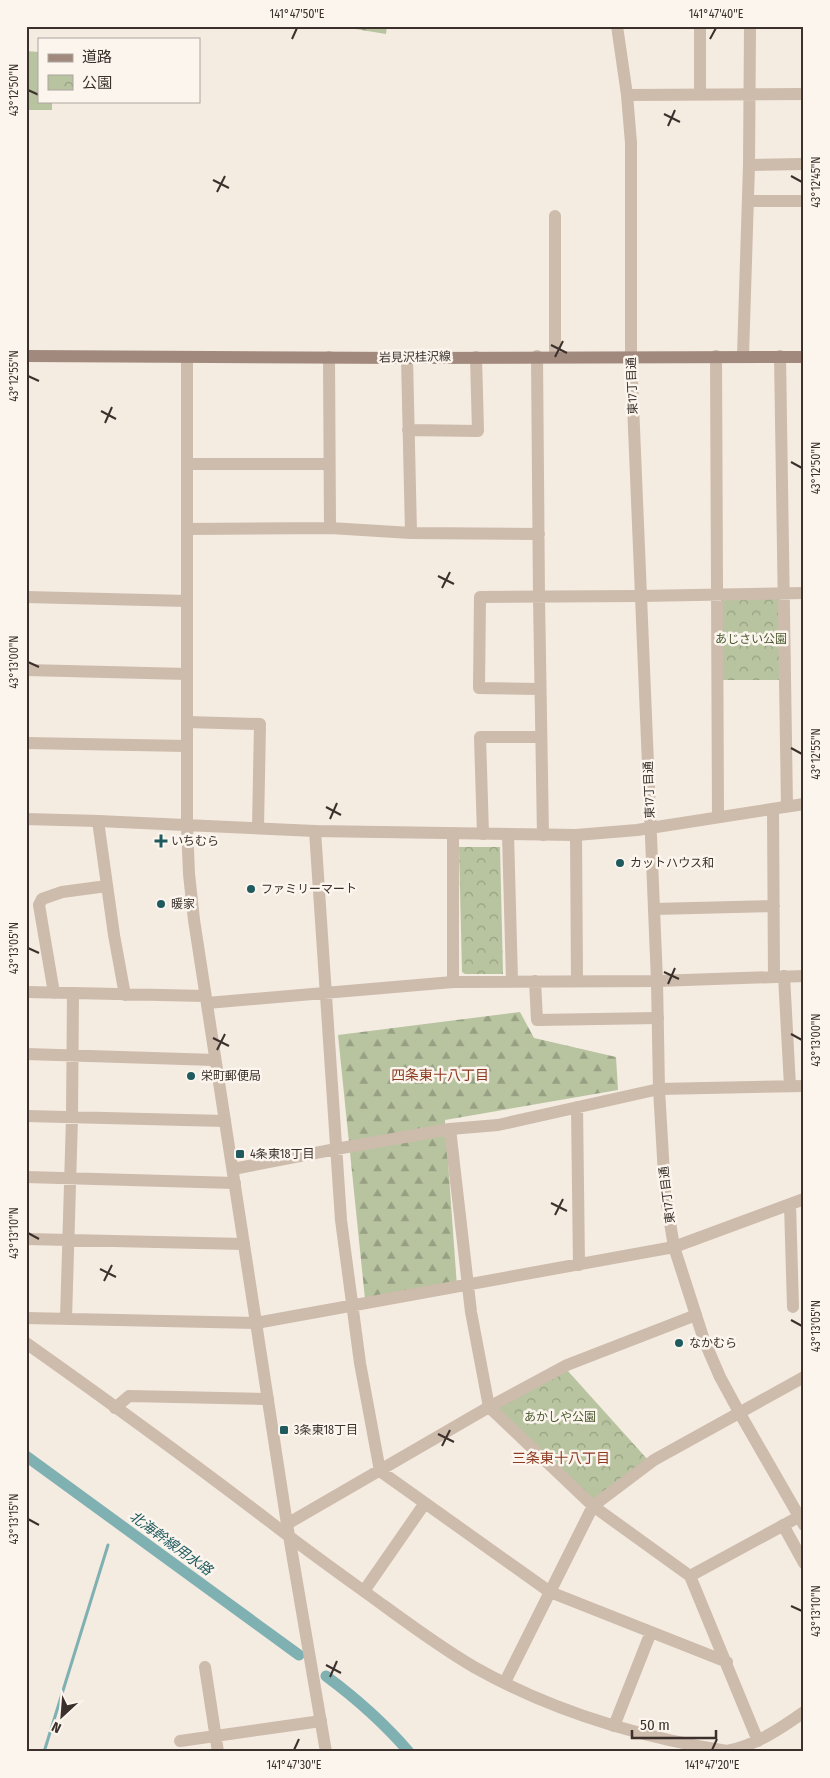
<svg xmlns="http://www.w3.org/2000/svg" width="830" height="1778" font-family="'Fira Sans Condensed','Noto Sans JP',sans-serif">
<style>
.forest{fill:url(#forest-firs)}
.park{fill:url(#park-crowns)}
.pitch{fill:#b8c4a0}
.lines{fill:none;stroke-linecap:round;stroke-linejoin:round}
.stream{stroke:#7fb0b2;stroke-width:3}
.canal{stroke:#7fb0b2;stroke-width:11}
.minor{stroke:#cdbbac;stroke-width:12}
.tertiary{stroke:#cdbbac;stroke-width:12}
.secondary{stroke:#a18a7d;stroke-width:12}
.ticks{fill:none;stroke:#3b302b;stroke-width:2}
.poi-dot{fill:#1f5a5e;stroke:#fbf5ee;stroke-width:2}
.labels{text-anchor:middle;stroke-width:5;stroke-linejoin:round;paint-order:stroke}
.street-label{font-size:12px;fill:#3b302b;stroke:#fbf5ee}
.park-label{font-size:12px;fill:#4a5a2e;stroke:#fbf5ee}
.poi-label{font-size:12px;fill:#3b302b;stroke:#fbf5ee;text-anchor:start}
.neighbourhood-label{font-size:14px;fill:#8c3b22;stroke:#fbf5ee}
.water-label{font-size:14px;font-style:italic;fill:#1f5a5e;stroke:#fbf5ee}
.neatline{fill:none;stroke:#3b302b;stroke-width:2}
.ticks-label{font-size:12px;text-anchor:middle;fill:#3b302b}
</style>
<defs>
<pattern id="forest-firs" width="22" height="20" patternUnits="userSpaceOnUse" patternTransform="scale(1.25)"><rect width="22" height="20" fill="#b8c4a0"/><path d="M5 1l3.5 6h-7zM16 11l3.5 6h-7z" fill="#97a083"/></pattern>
<pattern id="park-crowns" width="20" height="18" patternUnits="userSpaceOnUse" patternTransform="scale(1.25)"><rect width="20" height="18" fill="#b8c4a0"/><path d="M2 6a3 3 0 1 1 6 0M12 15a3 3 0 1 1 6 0" fill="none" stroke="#97a083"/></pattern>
</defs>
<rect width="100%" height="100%" fill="#f4ebe1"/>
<!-- forest -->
<path class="forest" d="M337,26H387L386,34Z
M520,1012L534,1038L616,1057L618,1090L445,1120L457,1287L365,1299L338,1035Z"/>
<!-- park -->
<path class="park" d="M780,598L781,680H722L721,599Z
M459,847H500L503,974H465L462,972Z
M567,1370L648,1460L593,1501L497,1408Z"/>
<!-- pitch -->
<path class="pitch" d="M26,51L39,52V101H52V110H26Z"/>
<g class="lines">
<!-- stream -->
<path class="stream" d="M44,1752L108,1545"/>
<!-- canal -->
<path class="canal" d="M26,1456L299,1655
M326,1676C357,1699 384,1723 409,1752"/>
<!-- minor -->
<path class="minor" d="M627,95L804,94
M700,95V26
M749,165L804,164
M748,201H804
M537,356L539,597L543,835
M555,356V216
M716,356L718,817
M743,356L749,165L750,26
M780,356L787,806
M329,357L330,528
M407,358L411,533
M408,430L478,431L476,357
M188,464H329
M187,529L330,528L411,533L539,534
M26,597L187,601
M26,670L187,674
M540,689L479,688L480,597L640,596L804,593
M187,722L260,724L258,828
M26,743L187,746
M773,809L774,977
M98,821L114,935L125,995
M315,831L341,1220L360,1363L380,1471L550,1592L727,1662
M453,833V982
M483,834L480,737H541
M508,834L512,981
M576,835L577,981
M654,909L774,906
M784,976L790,1086
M535,981L537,1020L658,1018
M26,992L73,993L72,1118L66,1319
M54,993L39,905L42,899L62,892L107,886
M73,993L205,996
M207,1003L453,982L657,981L804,976
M26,1054L215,1060
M577,1107L579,1265
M26,1116L225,1121
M450,1129L498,1125L659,1089L804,1086
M233,1169L336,1149L450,1129L471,1312L489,1407L567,1365L696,1315
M26,1177L235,1183
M790,1204L793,1307
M26,1239L244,1244
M26,1318L256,1323L674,1247L804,1199
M115,1408L129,1396L268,1399
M287,1524L489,1407L593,1506L690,1576L804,1514
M783,1525L804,1563
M690,1576L758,1741
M364,1591L425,1503
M205,1667L218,1752
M505,1682L593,1506L654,1460L804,1377
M614,1726L651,1632
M180,1741L321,1721
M727,1751C756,1745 780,1729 804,1712"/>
<!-- tertiary -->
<path class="tertiary" d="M617,26L627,95L631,143V356L657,981L659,1089L665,1192L674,1247L704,1340L720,1377L739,1412L804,1525
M187,357V826L189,874L194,920L287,1524L326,1752
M26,819L98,821L315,831L576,835L637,830L804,804
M26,1343C108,1401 189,1460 269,1521C301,1546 333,1569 365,1592C401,1618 436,1645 474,1667C552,1711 639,1737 727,1751"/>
<!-- secondary -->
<path class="secondary" d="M26,356L407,358L804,357"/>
</g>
<!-- ticks -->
<path class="ticks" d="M292,39L297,28M710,39L716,28M28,90L39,95M664,114L680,122M668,126L675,110M791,176L802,182M213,180L229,188M217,192L225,176M551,345L567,353M555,357L563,341M28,376L39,381M101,411L116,419M105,423L112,407M791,462L802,468M438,576L454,584M442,588L450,572M28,662L39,667M791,748L802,754M326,807L341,815M330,819L337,803M28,948L39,953M664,972L679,979M668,984L675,968M791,1034L802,1040M213,1038L229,1046M217,1050L225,1034M551,1203L567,1211M555,1215L563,1199M28,1233L39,1239M100,1269L116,1277M104,1281L112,1265M791,1320L802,1326M438,1434L454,1442M442,1446L450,1430M28,1519L39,1525M791,1606L802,1611M326,1665L341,1673M330,1677L337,1661M294,1750L299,1739M712,1750L717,1739"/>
<!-- markers -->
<g class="poi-dot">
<path d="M158.5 833.5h5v5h5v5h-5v5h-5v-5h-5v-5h5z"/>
<circle cx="620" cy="863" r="5"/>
<circle cx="251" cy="889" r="5"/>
<circle cx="161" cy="904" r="5"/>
<circle cx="191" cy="1076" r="5"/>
<rect x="235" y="1149" width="10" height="10" rx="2.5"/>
<circle cx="679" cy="1343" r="5"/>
<rect x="279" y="1425" width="10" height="10" rx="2.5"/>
</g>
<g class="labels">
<!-- street labels -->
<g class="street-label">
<text transform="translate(415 357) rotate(-1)" y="4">岩見沢桂沢線</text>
<text transform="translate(632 386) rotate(-92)" y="4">東17丁目通</text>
<text transform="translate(649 790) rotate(-92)" y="4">東17丁目通</text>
<text transform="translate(667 1195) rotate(-97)" y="4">東17丁目通</text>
</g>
<!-- park labels -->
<g class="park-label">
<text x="751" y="643">あじさい公園</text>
<text x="560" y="1421">あかしや公園</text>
</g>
<!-- poi labels -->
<g class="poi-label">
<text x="171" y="845">いちむら</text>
<text x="630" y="867">カットハウス和</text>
<text x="261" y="893">ファミリーマート</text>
<text x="171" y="908">暖家</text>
<text x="201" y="1080">栄町郵便局</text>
<text x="250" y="1158">4条東18丁目</text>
<text x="689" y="1347">なかむら</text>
<text x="294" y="1434">3条東18丁目</text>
</g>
<!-- neighbourhood labels -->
<g class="neighbourhood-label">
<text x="440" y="1080">四条東十八丁目</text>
<text x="561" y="1463">三条東十八丁目</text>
</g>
<!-- water labels -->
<g class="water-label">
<text transform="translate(171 1543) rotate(36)" y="5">北海幹線用水路</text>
</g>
</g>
<!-- border -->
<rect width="830" height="1778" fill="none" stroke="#fbf5ee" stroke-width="55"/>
<!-- legend -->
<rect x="38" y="38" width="162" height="65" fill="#fbf5ee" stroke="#aea6a0"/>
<rect x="48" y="54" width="25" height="8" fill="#a18a7d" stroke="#aea6a0"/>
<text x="82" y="62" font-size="15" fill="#3b302b">道路</text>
<rect x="48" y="75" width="25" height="15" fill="url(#park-crowns)" stroke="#aea6a0"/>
<text x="82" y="88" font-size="15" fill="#3b302b">公園</text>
<!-- north arrow -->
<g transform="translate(62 1716) rotate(206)" stroke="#fbf5ee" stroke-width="4" paint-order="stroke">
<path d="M0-4L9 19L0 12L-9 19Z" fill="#3b302b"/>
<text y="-8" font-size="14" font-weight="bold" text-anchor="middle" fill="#3b302b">N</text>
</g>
<!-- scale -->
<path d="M632 1730v8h84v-8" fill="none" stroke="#3b302b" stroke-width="2.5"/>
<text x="640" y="1730" font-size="15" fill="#3b302b" stroke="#fbf5ee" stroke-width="4" paint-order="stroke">50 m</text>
<rect x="28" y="28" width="774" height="1722" class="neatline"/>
<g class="ticks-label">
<text x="297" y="18">141°47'50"E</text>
<text x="716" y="18">141°47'40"E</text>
<text transform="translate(14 90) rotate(-90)" y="4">43°12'50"N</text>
<text transform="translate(816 182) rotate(-90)" y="4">43°12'45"N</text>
<text transform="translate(14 376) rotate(-90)" y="4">43°12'55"N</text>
<text transform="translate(816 468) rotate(-90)" y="4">43°12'50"N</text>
<text transform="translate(14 662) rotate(-90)" y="4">43°13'00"N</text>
<text transform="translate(816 754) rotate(-90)" y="4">43°12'55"N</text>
<text transform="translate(14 948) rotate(-90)" y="4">43°13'05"N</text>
<text transform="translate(816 1040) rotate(-90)" y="4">43°13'00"N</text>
<text transform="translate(14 1233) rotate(-90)" y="4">43°13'10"N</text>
<text transform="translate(816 1326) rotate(-90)" y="4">43°13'05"N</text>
<text transform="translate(14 1519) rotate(-90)" y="4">43°13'15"N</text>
<text transform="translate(816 1611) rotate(-90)" y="4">43°13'10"N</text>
<text x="294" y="1769">141°47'30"E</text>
<text x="712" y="1769">141°47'20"E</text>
</g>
</svg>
